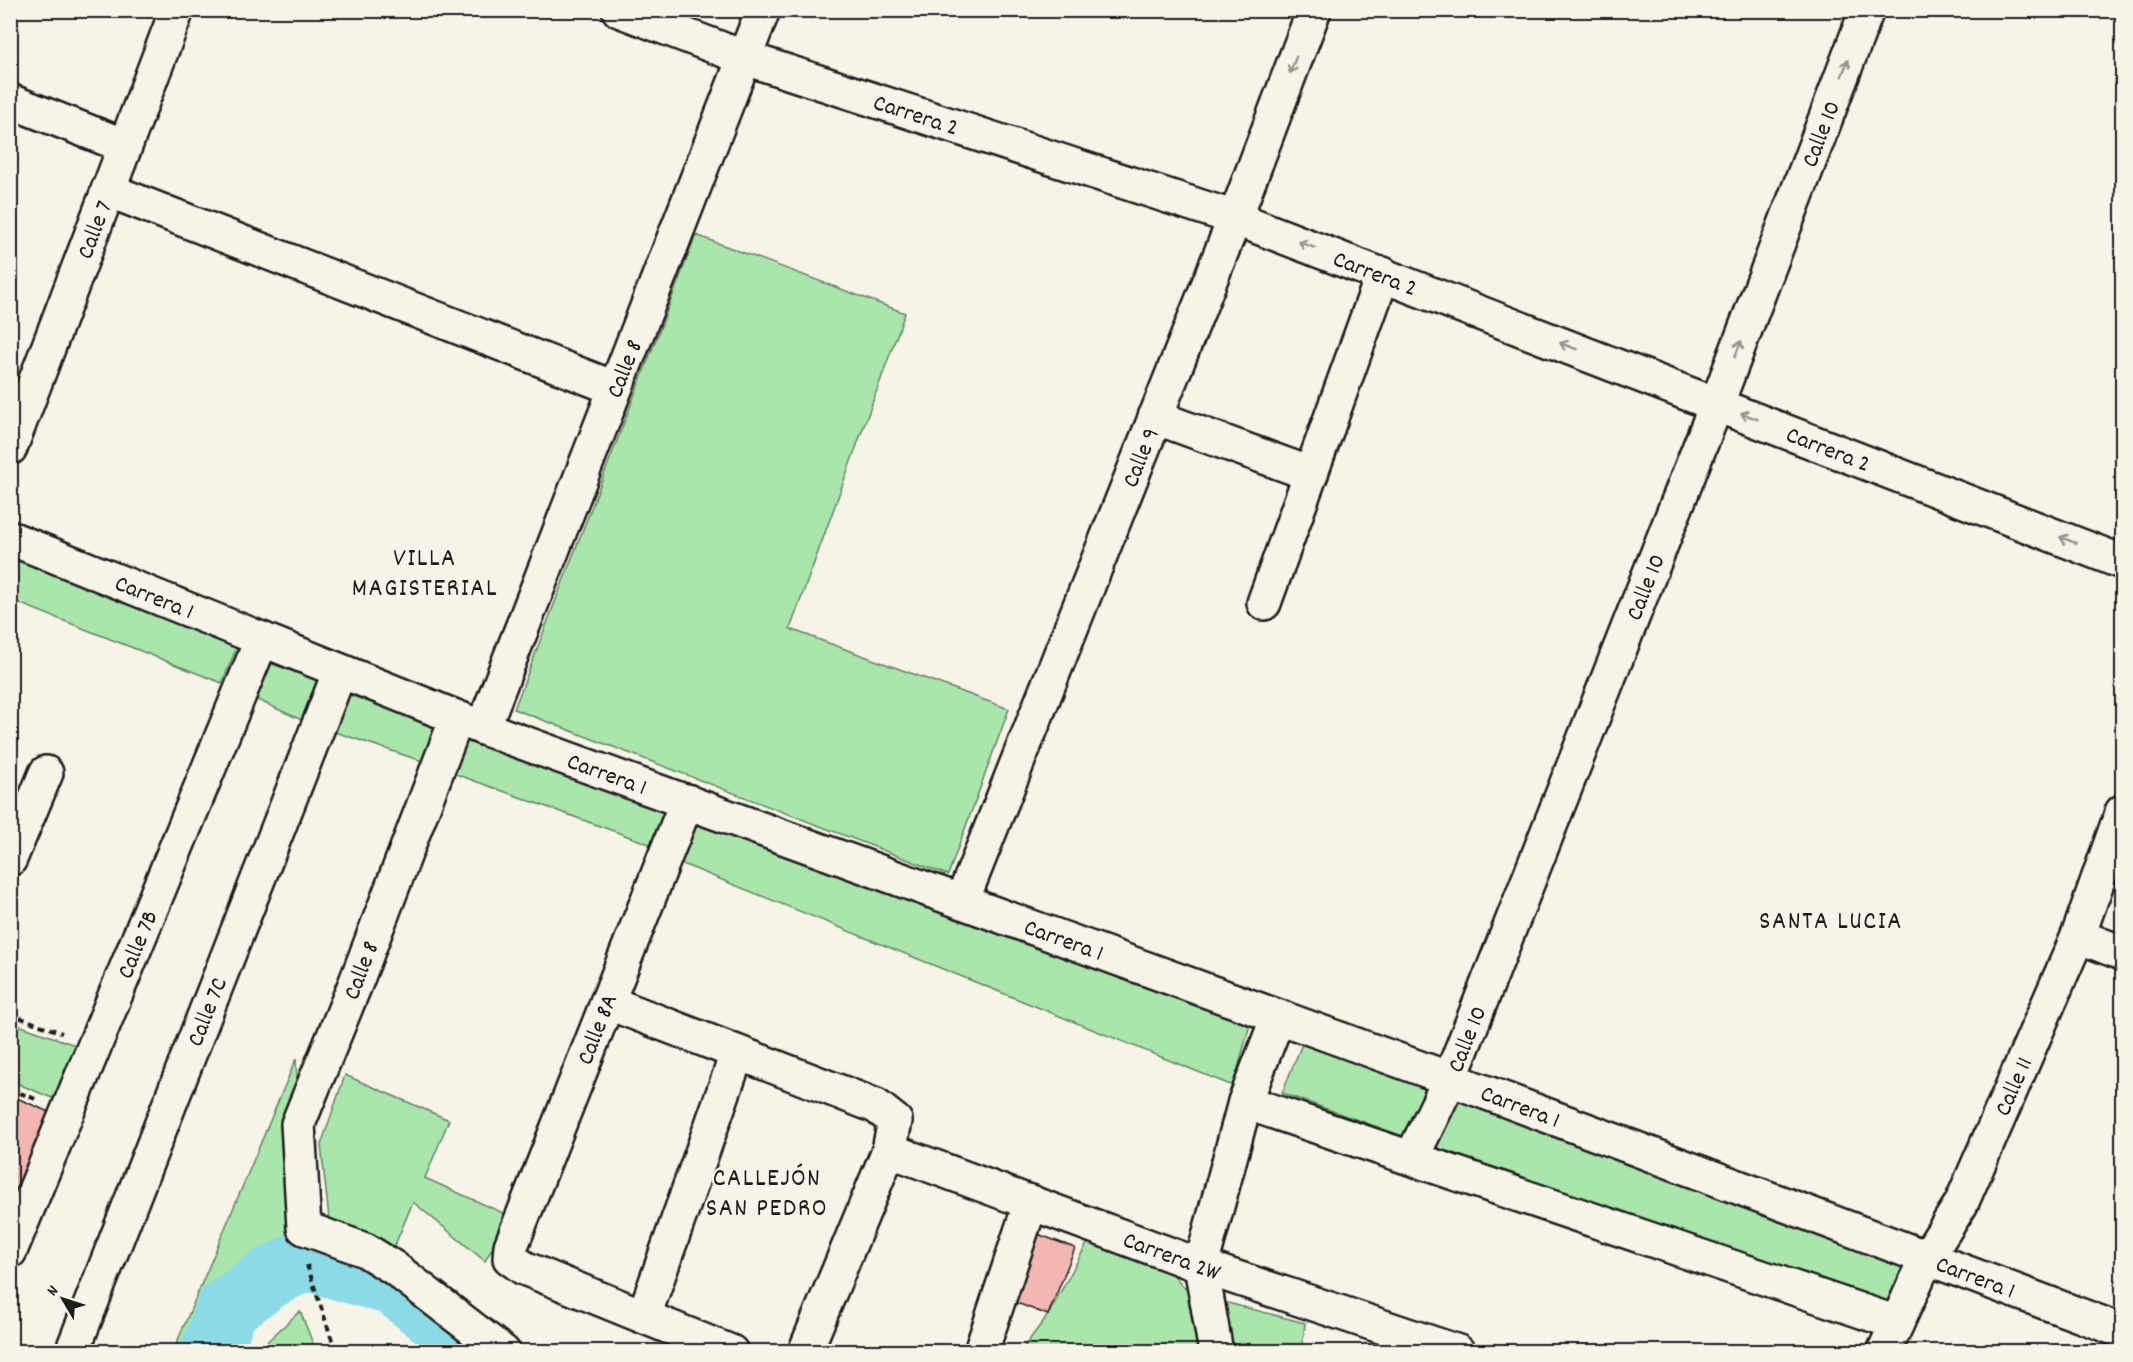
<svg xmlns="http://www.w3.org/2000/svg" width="2133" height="1362" font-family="Dekko,sans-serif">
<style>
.green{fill:#aae6ac;stroke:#638164;stroke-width:1.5}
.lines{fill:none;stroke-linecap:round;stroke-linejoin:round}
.river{stroke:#8bdae8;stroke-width:62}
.building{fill:#f2b7b0;stroke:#1c1c1c;stroke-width:1.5}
.minor-casing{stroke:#1c1c1c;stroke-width:38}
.path{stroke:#1c1c1c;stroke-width:4;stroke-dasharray:6 4.5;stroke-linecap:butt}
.minor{stroke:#f7f3e8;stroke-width:33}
.oneway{stroke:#94928c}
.labels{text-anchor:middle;stroke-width:4.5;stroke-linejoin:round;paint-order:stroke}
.street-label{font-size:24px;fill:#1c1c1c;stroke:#f7f3e8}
.neighbourhood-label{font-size:26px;letter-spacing:1.5px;fill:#1c1c1c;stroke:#f7f3e8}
</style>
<rect width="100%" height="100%" fill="#f7f3e8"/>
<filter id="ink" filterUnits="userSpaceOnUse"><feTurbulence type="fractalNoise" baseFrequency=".0167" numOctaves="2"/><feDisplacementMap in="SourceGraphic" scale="12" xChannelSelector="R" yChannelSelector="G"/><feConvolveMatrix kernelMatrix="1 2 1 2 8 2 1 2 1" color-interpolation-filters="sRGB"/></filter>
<g filter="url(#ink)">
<!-- green -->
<path class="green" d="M696,235L905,313L790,629L1009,709L948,875L514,709Z
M10,553L239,642L222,683L11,600Z
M261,660L322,682L306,722L249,696Z
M347,694L437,726L425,762L332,731Z
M465,735L665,807L655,846L450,772Z
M698,815L1251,1021L1233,1086L680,863Z
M10,1022L78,1046L59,1101L11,1081Z
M1306,1034L1912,1263L1898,1312L1282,1093Z
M296,1059L304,1228L249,1261L215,1299L194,1351L173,1352Z
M345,1075L449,1120L425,1178L510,1216L485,1261L413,1202L394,1247L330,1227L321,1145Z
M1089,1240L1153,1251L1189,1293L1305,1323L1302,1351L1020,1352L1048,1315Z
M300,1311L316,1351H257Z"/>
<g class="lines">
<!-- river -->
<path class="river" d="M211,1352L227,1308L269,1278L305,1259L394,1285L455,1333"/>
</g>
<!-- building -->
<path class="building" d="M10,1095L60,1117L10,1223Z
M1035,1233L1075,1248L1048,1315L1009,1300Z"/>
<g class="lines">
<defs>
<g id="minor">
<path id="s1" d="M619,10L745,58L1235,218L2122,562"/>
<path d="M10,101L125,146"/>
<path d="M108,190L614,388"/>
<path d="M1155,417L1311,474"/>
<path id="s2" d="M10,448L177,10"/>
<path id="s3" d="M10,538L483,728L1450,1079L2122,1331"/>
<path d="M1264,603L1383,274"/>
<path d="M457,718L356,982L298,1124L304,1228L365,1250L394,1268L503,1352"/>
<path id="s4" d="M483,728L763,10"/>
<path d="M687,801L511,1246L510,1258L524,1268L731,1352"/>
<path d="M10,859L46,773"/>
<path id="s5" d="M962,901L1235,218L1314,10"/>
<path d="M2078,936L2122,953"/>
<path d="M607,1002L876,1106L895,1121L889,1150L805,1352"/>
<path d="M1245,1102L1897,1323"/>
<path id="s6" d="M889,1150L1201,1266L1458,1352"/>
<path id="s7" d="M1412,1157L1450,1079L1717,403L1867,10"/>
<path id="s8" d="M10,1251L262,639"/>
<path d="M644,1316L737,1054"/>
<path id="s9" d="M72,1352L340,671"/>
<path d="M981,1352L1031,1202"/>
<path d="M1216,1352L1201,1266L1245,1102L1278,1017"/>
<path id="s10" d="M1884,1352L1926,1259L1961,1204L2078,936L2122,812"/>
</g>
</defs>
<!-- minor casing -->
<use href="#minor" class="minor-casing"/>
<!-- path -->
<path class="path" d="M10,1014L62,1033
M10,1089L38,1100
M307,1265L336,1352"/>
<!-- minor -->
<use href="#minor" class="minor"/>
</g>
<!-- one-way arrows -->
<defs><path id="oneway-shaft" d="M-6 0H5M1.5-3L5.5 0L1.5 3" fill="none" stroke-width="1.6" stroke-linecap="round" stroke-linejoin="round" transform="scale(1.5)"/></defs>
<g class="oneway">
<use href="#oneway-shaft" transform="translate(1293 65) rotate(111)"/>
<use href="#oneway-shaft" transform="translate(1845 68) rotate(-69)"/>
<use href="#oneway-shaft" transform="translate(1307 245) rotate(-159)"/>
<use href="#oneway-shaft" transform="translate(1568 346) rotate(-159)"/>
<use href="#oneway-shaft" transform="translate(1738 349) rotate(-69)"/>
<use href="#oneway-shaft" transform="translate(1749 416) rotate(-159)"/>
<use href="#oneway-shaft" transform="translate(2068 540) rotate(-159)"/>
</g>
</g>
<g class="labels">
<!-- street labels -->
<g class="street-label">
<text dy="8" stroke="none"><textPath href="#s1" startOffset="315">Carrera 2</textPath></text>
<text dy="8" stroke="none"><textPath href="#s7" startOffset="1102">Calle 10</textPath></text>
<text dy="8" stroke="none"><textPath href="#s2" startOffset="234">Calle 7</textPath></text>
<text dy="8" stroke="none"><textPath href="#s1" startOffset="801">Carrera 2</textPath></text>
<text dy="8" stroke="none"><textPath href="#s4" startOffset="386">Calle 8</textPath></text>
<text dy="8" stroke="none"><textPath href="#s1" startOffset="1287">Carrera 2</textPath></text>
<text dy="8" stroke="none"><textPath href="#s5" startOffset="478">Calle 9</textPath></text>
<text dy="8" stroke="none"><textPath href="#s7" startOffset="616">Calle 10</textPath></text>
<text dy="8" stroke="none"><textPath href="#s3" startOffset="156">Carrera 1</textPath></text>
<text dy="8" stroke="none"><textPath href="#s3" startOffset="642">Carrera 1</textPath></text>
<text dy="8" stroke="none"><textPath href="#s3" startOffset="1128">Carrera 1</textPath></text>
<text dy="8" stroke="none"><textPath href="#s8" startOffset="332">Calle 7B</textPath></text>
<text transform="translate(360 970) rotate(-69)" y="8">Calle 8</text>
<text dy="8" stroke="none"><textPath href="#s9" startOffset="366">Calle 7C</textPath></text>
<text transform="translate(596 1029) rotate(-69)" y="8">Calle 8A</text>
<text dy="8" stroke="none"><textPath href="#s7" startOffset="130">Calle 10</textPath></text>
<text dy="8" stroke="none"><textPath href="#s10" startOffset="296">Calle 11</textPath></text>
<text dy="8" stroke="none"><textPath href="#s3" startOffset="1614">Carrera 1</textPath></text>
<text dy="8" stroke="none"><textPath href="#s6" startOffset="302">Carrera 2W</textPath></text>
<text dy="8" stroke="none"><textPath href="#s3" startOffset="2100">Carrera 1</textPath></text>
</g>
<!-- neighbourhood labels -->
<g class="neighbourhood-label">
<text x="425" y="565">VILLA<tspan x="425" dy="30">MAGISTERIAL</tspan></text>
<text x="1831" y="928">SANTA LUCIA</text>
<text x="767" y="1185">CALLEJÓN<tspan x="767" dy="30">SAN PEDRO</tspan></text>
</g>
</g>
<!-- margin -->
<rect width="2133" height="1362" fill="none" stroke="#f7f3e8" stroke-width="36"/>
<rect x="18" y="18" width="2097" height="1326" fill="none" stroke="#1c1c1c" stroke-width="2" filter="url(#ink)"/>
<!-- north arrow -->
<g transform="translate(63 1299) rotate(309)" stroke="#f7f3e8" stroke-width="4.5" paint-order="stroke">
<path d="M0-4.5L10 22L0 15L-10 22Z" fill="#1c1c1c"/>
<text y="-9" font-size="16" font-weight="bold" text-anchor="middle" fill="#1c1c1c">N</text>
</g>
</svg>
